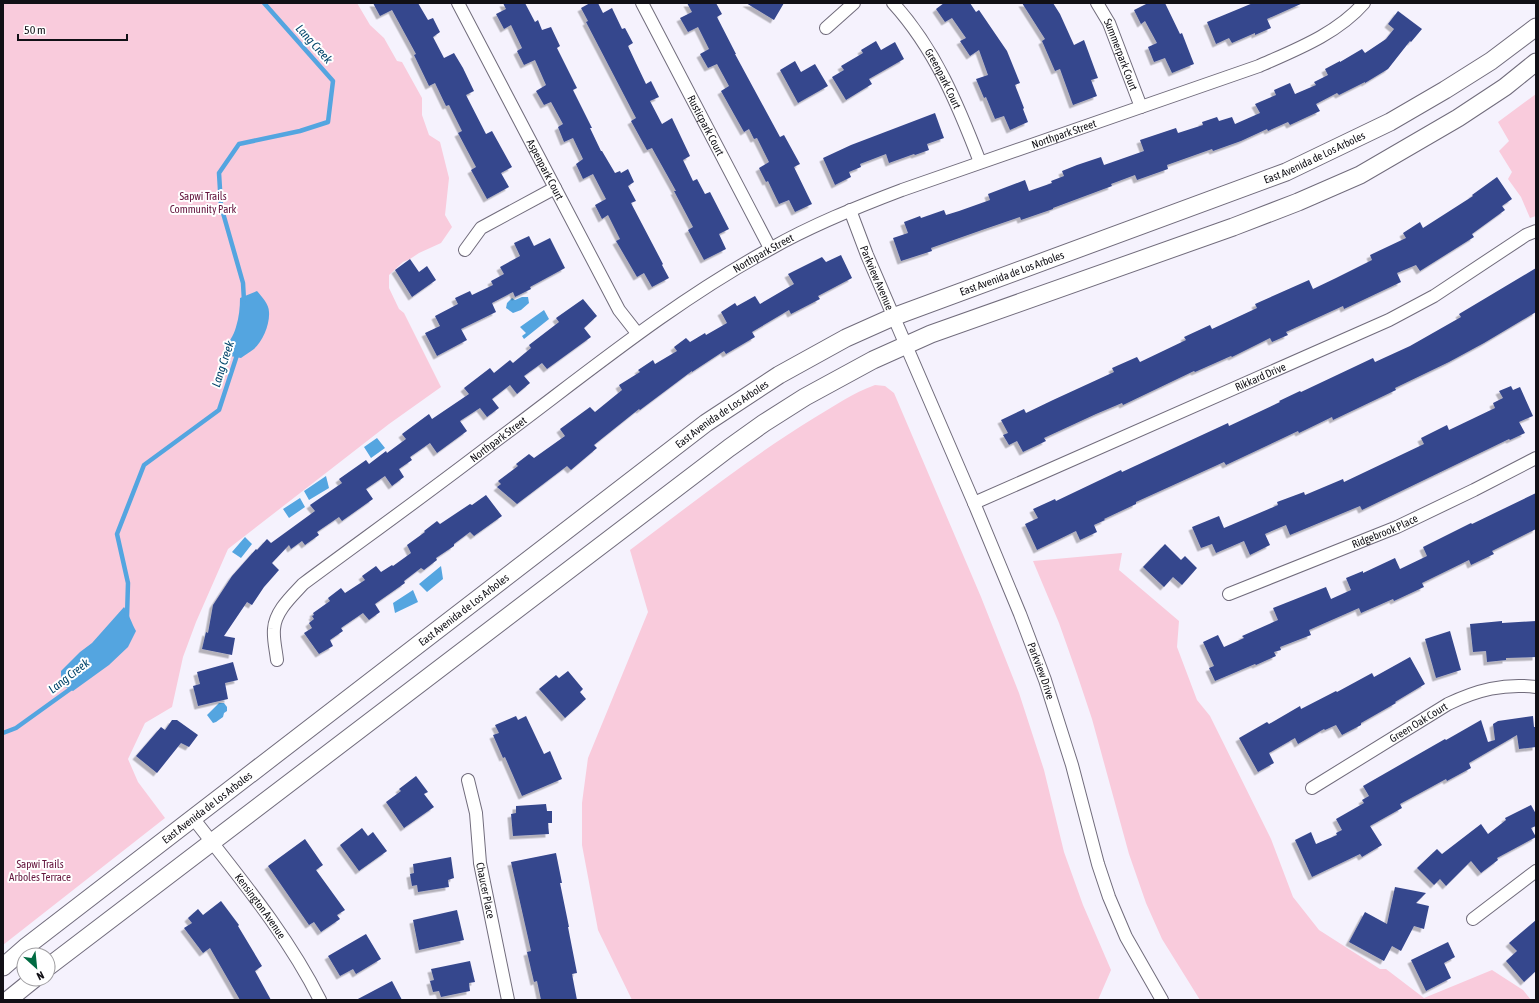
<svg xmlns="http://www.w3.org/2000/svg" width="1539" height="1003" font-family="'Asap Condensed',sans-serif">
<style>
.green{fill:#f9cbdc}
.water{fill:#54a5e0}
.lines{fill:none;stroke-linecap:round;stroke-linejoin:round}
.stream{stroke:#54a5e0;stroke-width:4.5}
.building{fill:#36478d;filter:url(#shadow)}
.minor-casing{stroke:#716c7c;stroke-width:14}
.secondary-casing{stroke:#716c7c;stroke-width:19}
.minor{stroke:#fff;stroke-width:12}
.secondary{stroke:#fff;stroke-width:17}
.labels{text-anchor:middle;stroke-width:4;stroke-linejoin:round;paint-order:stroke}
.street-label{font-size:11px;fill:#111016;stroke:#fff}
.park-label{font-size:11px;fill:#63143c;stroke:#fff}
.water-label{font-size:12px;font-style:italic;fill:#00446a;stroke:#fff}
</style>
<defs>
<filter id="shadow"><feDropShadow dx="-3.5" dy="3.5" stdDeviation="0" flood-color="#0004"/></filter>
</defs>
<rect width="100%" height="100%" fill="#f5f2fd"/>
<!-- green -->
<path class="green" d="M3,3H357L370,25L384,38L397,61L402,62L422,98V115L429,135L440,142L449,178L445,215L452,227L441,243L419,253L410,259L403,262L389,275V288L399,309L404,313L441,387L389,424L228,549L196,622L183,657L172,707L145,723L128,759L138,782L165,818L3,945Z
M1536,94V216L1530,218L1521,197L1508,179L1512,172L1499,151L1509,141L1498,122Z
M875,385L885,386L894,393L981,597L1019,693L1044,770L1064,852L1083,905L1111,970L1098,1000H632L598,930L582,845V803L588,758L648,612L630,550C690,505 749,458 814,418C834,406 853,393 875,385Z
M1122,553L1119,570L1179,621L1177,647L1197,700L1210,716L1271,839L1293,897L1319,930L1380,969H1386L1424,998L1492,970L1523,990L1531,1000H1200L1162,939L1146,903L1129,854L1092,719L1077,674L1059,623L1033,561Z"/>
<!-- water -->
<path class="water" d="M257,291C262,297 269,304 269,312C270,324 263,341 254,349C250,352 245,355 241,358L230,356C226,338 232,342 236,327C239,317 240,308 240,298Z
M522,297H528L529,303L521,310L513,313L506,308L507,303L512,298L515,300Z
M544,310L549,319L524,339L522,336L526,333L520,327Z
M377,438L385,448L371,458L364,447Z
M326,476L329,488L309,500L304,491Z
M300,498L305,507L289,518L283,509Z
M245,537L252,544L241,558L232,552Z
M441,566L443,579L427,592L419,584Z
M413,590L418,602L395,613L393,603Z
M124,607C130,616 131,622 136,631L128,647L109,665L73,691L61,685V671L80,652L92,643Z
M219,703H224L227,707V711L224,713L223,717L216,722L213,723L207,715Z"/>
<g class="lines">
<!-- stream -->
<path class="stream" d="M244,301L243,283L221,206L219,173L239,144L300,131L328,122L333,81L264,3
M127,617L128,583L117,534L144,465L219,410L238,352
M3,733L16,728L73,687"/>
</g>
<!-- building -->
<path class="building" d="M373,3H418L428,20L433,18L440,32L433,37L444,58L454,53L463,68L474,91L466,95L486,134L492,131L512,167L501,173L509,187L487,199L471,170L476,167L458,133L462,131L449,105L446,106L435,83L429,86L414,55L416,54L392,10L380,16Z
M503,3H525L535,22L538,20L542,30L551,27L560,46L557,48L577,88L573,90L592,128H590L601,151H602L615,173L620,171L621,173L628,169L634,182L628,186L636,201L631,203L663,264L662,265L669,278L652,287L644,273L637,277L616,241L620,239L608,215L602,219L595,205L606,199L593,174L583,179L576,164L583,159L573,138L564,142L558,127L563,124L551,102L544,105L536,91L546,85L535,60L524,65L517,51L522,48L511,25L504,29L496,14L506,9Z
M590,3H598L603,13L612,8L622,29L625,28L633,43L628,46L635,61L646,84L651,81L659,97L650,101L662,124L672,118L690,156L683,160L693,181L697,179L705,194L710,192L729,229L719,234L726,249L704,260L688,230L693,227L674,191H676L652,148L647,150L631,121L636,118L586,22L588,21L581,8Z
M687,3H716L722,14L717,17L736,54H735L780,137L784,135L800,164L794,167L812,204L795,212L789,200L779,204L768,181L766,182L759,168L769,162L757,138L754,139L749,129L744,132L721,91L729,86L717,64L708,68L700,54L709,49L698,27L688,32L680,18L692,12Z
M746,3H784L774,20Z
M944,3H970L976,12L979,10L1007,51L1020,83L1015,85L1024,108L1023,109L1028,122L1010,130L1004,116L995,119L986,97L984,98L976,79L988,75L979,50L970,56L960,41L966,38L952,18L945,22L936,9Z
M1022,3H1053L1060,14L1074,45L1084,40L1098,78L1091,80L1097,96L1073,105L1060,69L1055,71L1042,41L1045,39Z
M1148,3H1165L1180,34L1182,33L1194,64L1172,73L1165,58L1154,62L1148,47L1157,43L1145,21L1141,24L1134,10Z
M1253,3H1303L1267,19L1271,28L1255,35V33L1232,43L1229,38L1216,44L1207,22Z
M1398,11L1422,29L1411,42L1410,41L1388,69L1365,83V82L1339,95L1337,93L1316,104L1320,111L1290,125L1288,122L1268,131L1267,129L1241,141L1213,151L1212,149L1167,165L1168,169L1137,180L1135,175L1111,184L1112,186L1053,208V209L1021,220L1020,217L982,230L931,248L932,251L901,261L893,238L908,233L904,222L920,216L921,218L944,210L946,215L959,211L990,200L988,194L1025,180L1029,191L1052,183L1051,181L1064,176L1062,171L1077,165L1101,157L1104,165L1144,151L1140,140L1176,128L1178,133L1203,125L1202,122L1217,117L1219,121L1232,117L1235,124L1260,113L1255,104L1276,95L1274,90L1290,83L1295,94L1316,85L1314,82L1328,75L1325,69L1340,61V62L1362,49L1365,53L1386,39L1394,29L1388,24Z
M876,41L881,50L895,42L904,59L869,79L872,84L846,100L832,77L844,70L841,66L863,53L861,50Z
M795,61L801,72L815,64L828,86L798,103L780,70Z
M935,113L944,138L927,144L929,150L915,155L914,154L889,163L886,154L860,164L861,167L849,172L851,177L835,185L823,158L851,145Z
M1497,177L1512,199L1502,206L1505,210L1472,234L1474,237L1420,271L1416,265L1397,273L1401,282L1344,309L1343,306L1286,332L1288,335L1272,342L1270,338L1232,357L1231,356L1195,372L1194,371L1123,405L1122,403L1096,414L1044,438L1046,441L1023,452L1017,441L1009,445L1003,435L1008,433L1001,420L1024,409L1026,413L1053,400L1114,372L1112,368L1137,357L1140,362L1186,340L1184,337L1210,325L1212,329L1257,308L1255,304L1309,280L1313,289L1336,278L1372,260L1370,255L1406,238L1403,233L1420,222L1423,228L1473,196L1472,195Z
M529,236L534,246L550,238L565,268L530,287L531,289L515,297L513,292L492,303L496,312L461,329L467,340L437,356L425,333L440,326L435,316L458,304L455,298L470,291L472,295L493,285L491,281L504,274L500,267L520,256L514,243Z
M841,255L852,278L818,296L820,299L791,314L789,310L752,332L755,337L726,354L724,351L692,372V371L640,410L639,409L594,445L597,448L571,470L567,466L517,504L497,487L501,484L498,481L518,466L516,464L529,454L534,458L565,436L560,429L590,407L595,412L622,390L619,385L640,372L638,370L653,360L655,364L677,351L674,347L686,338L690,342L705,333L706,335L727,323L721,312L735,303L737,306L755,296L760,304L794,284L788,274L822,257L826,262Z
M410,259L419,272L427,266L436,280L412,297L395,270Z
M1536,268V312L1484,343L1449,362L1395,388L1396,390L1333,420L1332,417L1299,433L1298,431L1226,465L1224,462L1136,502V504L1104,519L1105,520L1094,525L1097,532L1080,540L1076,531L1037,550L1025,524L1038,518L1033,509L1055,499L1056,501L1121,470L1122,472L1228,423L1229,426L1280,402L1279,401L1300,391L1301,392L1373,358L1375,362L1410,346L1461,317L1459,314Z
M583,299L597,316L584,328L591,337L547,369L542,363L524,376L530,383L517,394L510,385L492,399L499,408L487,417L480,408L460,421L467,431L437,453L430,443L410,457L412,460L399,469L404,477L392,486L385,476L366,489L373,499L342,521L339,517L317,532L319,535L305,545L302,541L291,549L289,545L272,563L279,570L264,587L252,605L247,602L224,636L235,638L232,655L202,649L206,632L208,633L213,605L232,576L256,549L257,550L267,539L271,543L315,511L310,505L342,483L339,479L366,460L369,464L386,451L387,453L406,439L402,434L429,414L432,419L469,394L464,388L490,368L494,373L510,360L513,363L531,348L529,345L559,322L556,318Z
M1511,386L1513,390L1520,387L1533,416L1519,422L1525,433L1510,440L1509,439L1362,510L1360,506L1290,535L1286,525L1265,534L1270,545L1250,555L1244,541L1216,553L1212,544L1201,548L1192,527L1219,516L1224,528L1278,505L1277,502L1304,492L1305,495L1343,479L1344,482L1424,444L1421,438L1447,425L1449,430L1495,408L1493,403L1503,398L1499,391Z
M1536,493V529L1492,551L1494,554L1471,565L1469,560L1422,583L1424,587L1394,601L1393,599L1361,613L1359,608L1309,630L1311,635L1280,647L1281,650L1274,652L1276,656L1256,665L1255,664L1215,681L1209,668L1214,666L1203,642L1218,635L1224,647L1244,638L1242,636L1278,620L1273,608L1326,587L1331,599L1351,590L1346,578L1363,571V573L1395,558L1400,569L1427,556L1423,547L1471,523L1472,524Z
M486,495L502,516L474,536L470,532L454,544V546L436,558L437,560L424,570L421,568L404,581L405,583L375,604L380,612L369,620L363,613L341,628L343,631L330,640L333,646L319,654L304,633L312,628L309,623L314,619L312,616L314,615L313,613L330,601L328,598L341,588L345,593L365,580L362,576L376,566L381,572L392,565L393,566L411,553L407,545L425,532L424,531L437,521L440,524L470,504L472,505Z
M1165,544L1181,560L1185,556L1197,568L1182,585L1173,577L1164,587L1143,567Z
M1502,621V623L1536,621V657L1506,658V660L1487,662L1486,651L1473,652L1470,624Z
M1450,631L1461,670L1436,678L1425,639Z
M1410,657L1425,684L1395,702L1396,703L1361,723V725L1342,735L1336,725L1325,730L1324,729L1298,744L1295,738L1269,753L1274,763L1258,772L1239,738L1267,722L1269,724L1300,706L1301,709L1336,691L1337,692L1372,673L1374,677Z
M233,662L238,680L225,683L228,699L198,706L193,686L200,684L197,672Z
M568,671L583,689L580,692L586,699L565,718L539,689L556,675L559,678Z
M516,716L518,720L526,716L544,754L550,751L562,779L522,796L505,757L503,758L493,735L499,733L495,725Z
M1533,716L1534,727H1536V747L1519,749L1517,735L1469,763L1471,768L1447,781L1446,779L1400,804L1402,808L1370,826L1382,845L1362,857L1360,854L1312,877L1295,840L1311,832L1316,844L1337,835L1336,833L1342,830L1336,819L1364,803L1362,800L1369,796L1363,786L1424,751L1445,739L1446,740L1481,720L1488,742L1495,740L1493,724L1498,721Z
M172,720H177L198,735L189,747L181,743L157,773L136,756L161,727L165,730Z
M416,776L428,792L424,794L434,807L404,828L386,802L401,791L399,789Z
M546,804L547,811H552V823H548L549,834L513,836L511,814L516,813V806Z
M1531,805L1536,814V826L1531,828L1536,837L1497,858L1498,860L1481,873L1471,861L1446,886L1440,879L1434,885L1417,868L1437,849L1442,854L1481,824L1488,834L1506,820L1505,818Z
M362,828L368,836L373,832L387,851L359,871L340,845Z
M305,839L323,865L316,870L345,910L337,915L340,919L321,932L314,922L309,925L268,866Z
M556,853L562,883H560L569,927H568L577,973L572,974L577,1000H541L537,981L534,982L527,952L531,951L511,862Z
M451,857L454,878L448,880L449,887L418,892L417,885L412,886L410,874L414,873L413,864Z
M1395,887L1426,893L1416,903L1429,906L1424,929L1414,926L1401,951L1392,946L1384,961L1349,942L1365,912L1387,924Z
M221,901L239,925L238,926L262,966L255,971L271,1000H240L210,948L203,953L184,928L192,923L188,918L198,909L203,915Z
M457,910L464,940L419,950L413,920Z
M1536,920V971L1524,982L1506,961L1517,951L1509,943Z
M366,934L381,959L356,974L353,969L340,976L328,956Z
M1448,942L1455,957L1444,963L1451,978L1426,991L1411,960Z
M470,961L475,982L469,983L470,991L441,997L439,991L433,992L430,981L434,980L431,969Z
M392,981L402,1000H356Z"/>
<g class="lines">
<defs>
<g id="minor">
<path id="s1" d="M458,3L619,310L637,333"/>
<path id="s2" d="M642,3L770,248"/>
<path id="s3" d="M893,3C935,49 958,105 980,162"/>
<path id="s4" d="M1097,3L1109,23L1141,107"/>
<path d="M826,28L854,3"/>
<path id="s5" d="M850,210L867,255L974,503L1020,614L1045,680L1072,765L1098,864L1109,897L1126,937L1162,1000"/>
<path d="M465,250L481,228L555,188"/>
<path id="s6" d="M974,503L1389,320L1434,296L1526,235L1536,231"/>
<path id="s7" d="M1229,594L1397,527L1474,490L1536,458"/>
<path id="s8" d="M277,660C276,650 273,639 274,629C275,611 292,596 303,584C365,538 428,493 489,446C581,378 669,304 770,249C812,225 857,207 902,190L1259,66C1295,50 1337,34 1364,3"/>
<path id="s9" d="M468,780L476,813L480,863L508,1000"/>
<path id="s10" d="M1312,788L1448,704C1477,690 1504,683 1536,687"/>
<path id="s11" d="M193,818C238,876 287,934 320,1000"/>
<path d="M1473,919L1536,871"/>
</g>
<g id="secondary">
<path id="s12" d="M3,967L27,946L706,423L779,375L846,338L893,317L1286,172L1390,122L1445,90L1491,61L1536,27"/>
<path d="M48,967L729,448L764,423L805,397L873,360L931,334L1233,227L1298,202L1360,175L1458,118L1505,87L1536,62"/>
<path d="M8,1000L34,979"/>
</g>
</defs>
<!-- minor casing -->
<use href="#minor" class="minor-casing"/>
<!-- secondary casing -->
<use href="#secondary" class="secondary-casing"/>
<!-- minor -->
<use href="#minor" class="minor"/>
<!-- secondary -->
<use href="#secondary" class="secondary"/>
</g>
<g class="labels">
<!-- street labels -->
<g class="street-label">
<text dy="4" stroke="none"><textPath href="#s4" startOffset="57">Summerpark Court</textPath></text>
<text dy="4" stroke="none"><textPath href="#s3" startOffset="91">Greenpark Court</textPath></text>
<text dy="4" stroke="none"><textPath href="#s2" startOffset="138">Rusticpark Court</textPath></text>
<text dy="4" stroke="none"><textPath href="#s8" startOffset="977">Northpark Street</textPath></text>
<text dy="4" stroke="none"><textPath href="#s12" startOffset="1555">East Avenida de Los Arboles</textPath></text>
<text dy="4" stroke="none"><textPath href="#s1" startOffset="188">Aspenpark Court</textPath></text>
<text dy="4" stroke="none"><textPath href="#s8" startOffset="653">Northpark Street</textPath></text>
<text dy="4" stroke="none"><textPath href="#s12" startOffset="1231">East Avenida de Los Arboles</textPath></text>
<text dy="4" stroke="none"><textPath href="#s5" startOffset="73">Parkview Avenue</textPath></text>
<text dy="4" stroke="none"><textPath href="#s6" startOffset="313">Rikkard Drive</textPath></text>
<text dy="4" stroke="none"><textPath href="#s12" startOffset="907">East Avenida de Los Arboles</textPath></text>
<text dy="4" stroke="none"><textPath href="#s8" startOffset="329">Northpark Street</textPath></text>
<text dy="4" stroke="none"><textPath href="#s7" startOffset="168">Ridgebrook Place</textPath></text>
<text dy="4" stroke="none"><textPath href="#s12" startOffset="583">East Avenida de Los Arboles</textPath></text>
<text dy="4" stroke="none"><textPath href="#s5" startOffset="499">Parkview Drive</textPath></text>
<text dy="4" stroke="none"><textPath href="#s10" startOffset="125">Green Oak Court</textPath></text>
<text dy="4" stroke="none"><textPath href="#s12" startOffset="259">East Avenida de Los Arboles</textPath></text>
<text dy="4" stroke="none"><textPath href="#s9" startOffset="112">Chaucer Place</textPath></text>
<text dy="4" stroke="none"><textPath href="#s11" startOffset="111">Kensington Avenue</textPath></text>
</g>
<!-- park labels -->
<g class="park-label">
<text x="203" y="200">Sapwi Trails<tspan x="203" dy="13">Community Park</tspan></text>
<text x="40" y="868">Sapwi Trails<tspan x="40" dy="13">Arboles Terrace</tspan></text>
</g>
<!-- water labels -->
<g class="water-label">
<text transform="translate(314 44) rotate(48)" y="4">Lang Creek</text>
<text transform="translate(223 364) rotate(-72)" y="4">Lang Creek</text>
<text transform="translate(69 676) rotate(-38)" y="4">Lang Creek</text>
</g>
</g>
<!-- border -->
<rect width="1539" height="1003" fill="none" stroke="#111016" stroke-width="8"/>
<!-- north arrow -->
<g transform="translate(36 967) rotate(153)"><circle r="19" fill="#ffffff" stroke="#a09fa2"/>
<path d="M0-3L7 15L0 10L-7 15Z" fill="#006b42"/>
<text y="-6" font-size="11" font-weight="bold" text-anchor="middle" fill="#111016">N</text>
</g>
<!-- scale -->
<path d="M18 34v6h109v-6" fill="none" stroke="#111016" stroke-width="2"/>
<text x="24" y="34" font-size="12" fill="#111016" stroke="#ffffff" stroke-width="3" paint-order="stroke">50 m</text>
</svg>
